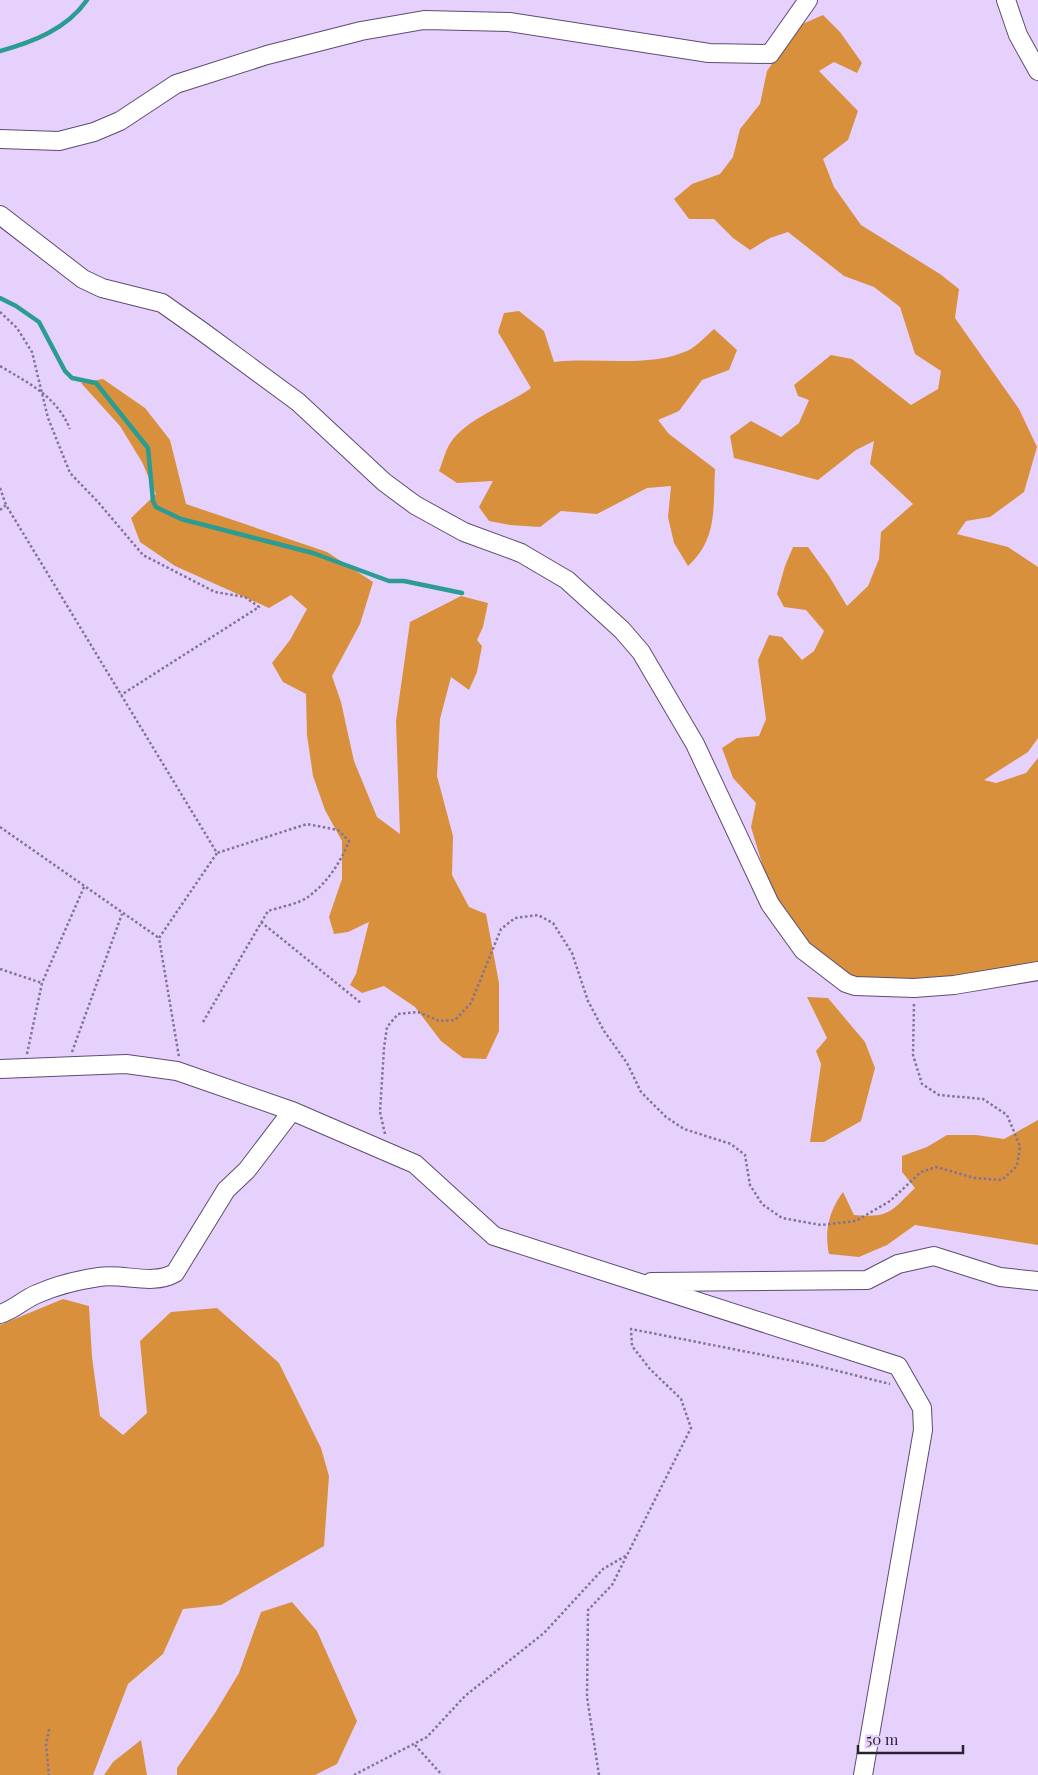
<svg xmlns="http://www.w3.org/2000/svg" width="1038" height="1775" font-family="'Playfair Display',serif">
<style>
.forest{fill:#d8903c}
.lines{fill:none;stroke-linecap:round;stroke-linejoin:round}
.stream{stroke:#2c9c93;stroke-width:4.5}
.minor-casing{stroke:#5e4c70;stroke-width:20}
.path{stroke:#827492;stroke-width:2.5;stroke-dasharray:2.5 2.5;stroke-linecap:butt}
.minor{stroke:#fff;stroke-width:18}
</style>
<rect width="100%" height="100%" fill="#e6d1fd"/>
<!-- forest -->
<path class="forest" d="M823,15L840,32L862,63L857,73L834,62L819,71L858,111L848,140L823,159L834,187L861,225L940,274L959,289L955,318L1019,409L1037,447L1024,492L990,517L966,521L957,534L1008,547L1038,567V738L1028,752L984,780L996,783L1026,773L1038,758V965L917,981L850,978L809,948L773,900L751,827L756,803L733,778L722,748L737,738L759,736L766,719L758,660L769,635L782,637L802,660L814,651L824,631L806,610L784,607L777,594L785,566L793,547H808L829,576L847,606L868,586L879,559L881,532L913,504L870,464L874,441L856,450L818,480L734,458L730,436L751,421L781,437L799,423L809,400L798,396L794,385L831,355L852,359L911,405L938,389L941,371L915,354L900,307L874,287L844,276L788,232L770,238L750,250L733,238L714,219H689L674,199L692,184L720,174L733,157L740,129L760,104L767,71L798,26Z
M519,311L544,331L554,362C596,357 648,368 687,351C697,346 706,336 714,329L737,350L729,370L702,380L679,411L658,420L669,434L715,469C713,507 718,539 688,566L674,543L668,517L671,486L647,488L597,514L561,511L540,527L510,525L489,521L479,507L493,481L457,483L439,471C443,462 445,450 451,442C469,417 506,406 531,388L498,332L504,313Z
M103,379L145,408L170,440L186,504L327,552L373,582L360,624L332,676L341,702L354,761L377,817L400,834L396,721L410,622L461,596L488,603L483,627L477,640L482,646L477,672L469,690L451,677L440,719L437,776L453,836L452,875L469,907L486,914L499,983V1031L486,1059L463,1058L441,1041L415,1007L384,986L362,993L350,985L356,974L369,922L348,932L334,934L329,917L342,879V841L325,810L313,776L307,735L306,694L283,682L272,663L290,640L307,609L291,595L269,608L175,566L140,542L131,518L156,494L142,462L120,426L81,383Z
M807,997L828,998L865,1042L875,1068L861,1121L824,1142H810L821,1064L816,1051L827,1038Z
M1038,1120V1245L915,1225L887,1245L859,1257L829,1254C824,1231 829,1211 843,1192L854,1215C890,1218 890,1212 915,1188L902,1172V1156L927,1147L947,1135H976L1004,1139Z
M63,1299L89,1306L92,1357L100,1416L123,1435L147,1413L140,1341L171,1312L217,1308L279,1363L321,1448L329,1476L324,1546L221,1605L183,1609L163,1654L128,1684L93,1775H0V1325Z
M292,1602L317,1631L357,1721L337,1764L315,1775H177V1768L215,1713L239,1673L261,1612Z
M141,1740L147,1775H104L113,1762Z"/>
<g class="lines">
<!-- stream -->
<path class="stream" d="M0,51C33,42 67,29 87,0
M0,298L16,306L39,322L65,371L72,378L96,383L148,448L153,501L156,507L181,519L313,553L389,581H404L462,593"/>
<defs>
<path id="minor" d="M1006,0L1018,35L1038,71
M0,139L59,141L94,132L120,121L176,84L267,55L361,31L424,20L509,22L709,53L770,54L808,0
M0,215L83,279L102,288L162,303L203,332L298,402L384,482L415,505L464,532L521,553L567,580L622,630L641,652L695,744L770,904L803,950L846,983L855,986L914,988L954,985L1038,971
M0,1069L126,1064L177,1071L292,1111L415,1164L494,1236L898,1366L922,1408L923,1430L863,1775
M651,1282L867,1280L898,1264L934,1256L1000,1277L1038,1281
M0,1314C14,1310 24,1299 37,1294C57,1285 78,1280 99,1277C124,1273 152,1286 175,1273L226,1190L247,1170L292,1111"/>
</defs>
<!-- minor casing -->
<use href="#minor" class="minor-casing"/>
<!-- path -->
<path class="path" d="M0,312L17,328L32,352L48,418L70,473L98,502L143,555L215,592L245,597L259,607L121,695
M0,366C30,384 56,396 70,429
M0,488L6,505
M0,510L6,505L217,853L159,938L179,1057
M0,827L159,938
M261,922L361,1003
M0,969L42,983
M203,1022L268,911C280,907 298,904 308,897C327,883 341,862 349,841L338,830L307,824L217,853
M72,1052L122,914
M27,1054L42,983L84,887
M385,1134L380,1112L384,1048L387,1027L398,1014L418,1012L439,1021L455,1020L471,1003L501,929L515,918L538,915L553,923L572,953L588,1001L604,1031L627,1063L641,1092L666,1117L684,1129L731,1144L745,1155L750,1185L762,1204L782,1218L821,1225L856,1221L890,1201L921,1172L936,1167L975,1178L1002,1180L1017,1166L1020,1146L1007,1115L983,1099L939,1095L922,1084L913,1055L914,1003
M49,1729L46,1745L49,1775
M415,1745L442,1775
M354,1775L427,1737L465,1696L544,1633L603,1569L627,1555
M599,1775L587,1697L588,1610L612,1585L691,1428L681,1399L650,1369L632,1346L631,1329L814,1365L890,1384"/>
<!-- minor -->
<use href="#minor" class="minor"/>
</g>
<!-- scale -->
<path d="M858 1745v8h105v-8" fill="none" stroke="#2a2232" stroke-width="2.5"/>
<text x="866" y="1745" font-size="15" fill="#2a2232" stroke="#e6d1fd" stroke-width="4" paint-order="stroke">50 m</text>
</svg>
